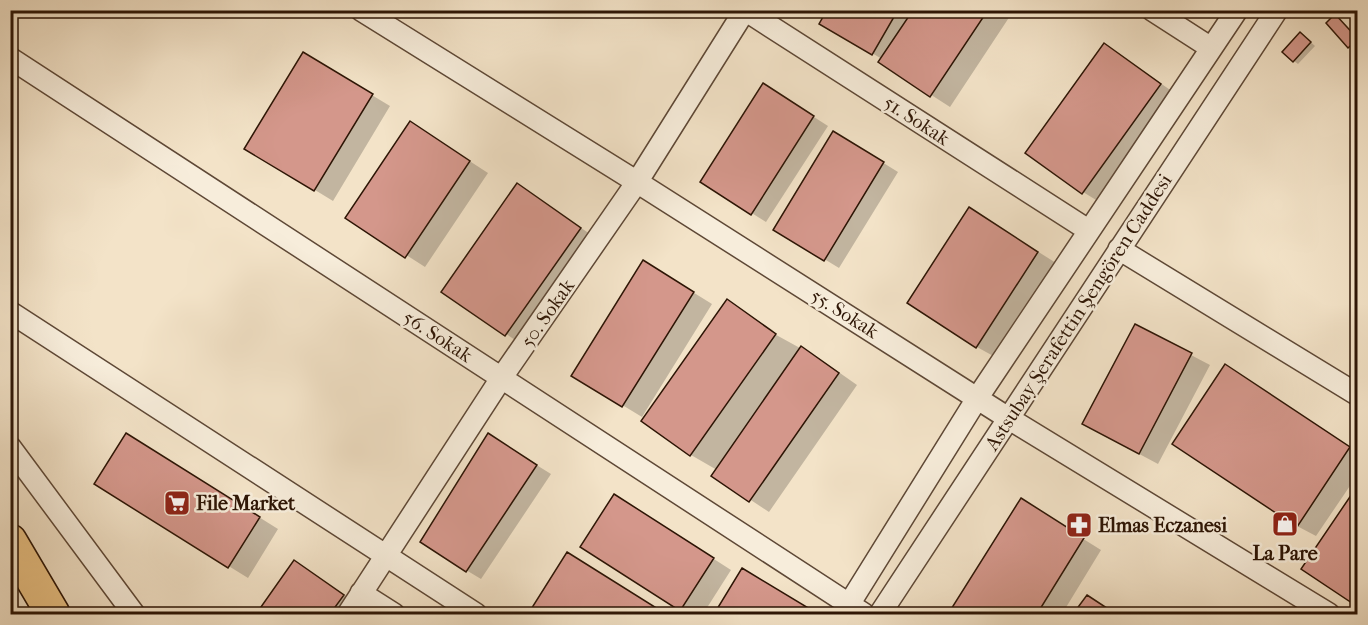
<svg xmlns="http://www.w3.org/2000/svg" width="1368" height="625" font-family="'IM FELL French Canon',serif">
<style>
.shadow{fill:#0003}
.building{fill:#d4978b;stroke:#2d1505;stroke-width:1.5}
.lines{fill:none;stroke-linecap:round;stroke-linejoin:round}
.street-casing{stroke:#5e4836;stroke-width:24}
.highway-casing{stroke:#2d1505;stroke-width:36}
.street{stroke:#f7eddb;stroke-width:21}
.highway{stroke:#eac284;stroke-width:33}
.labels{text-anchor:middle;stroke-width:5;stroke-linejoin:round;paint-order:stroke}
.street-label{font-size:20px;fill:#2d1505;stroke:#f7eddb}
.poi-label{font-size:20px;font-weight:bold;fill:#2d1505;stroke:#f7eddb;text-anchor:start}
</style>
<rect width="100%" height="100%" fill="#f3e3c8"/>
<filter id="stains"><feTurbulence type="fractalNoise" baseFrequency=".00333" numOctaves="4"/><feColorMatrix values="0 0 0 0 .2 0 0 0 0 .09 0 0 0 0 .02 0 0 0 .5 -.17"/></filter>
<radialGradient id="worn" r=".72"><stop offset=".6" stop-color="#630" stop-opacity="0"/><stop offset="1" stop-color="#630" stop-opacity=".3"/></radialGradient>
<!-- shadow -->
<path class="shadow" d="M469,10H488L483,18Z
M829,10H1014L950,107L880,62L882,59L821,23Z
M1335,16L1358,38V45L1354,49L1349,46Z
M1305,37L1315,46L1298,64L1294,61Z
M1105,45L1179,96L1101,203L1083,192Z
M322,65L390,106L333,201L246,148Z
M778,94L828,126L766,222L702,182Z
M411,123L488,173L425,267L347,217Z
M848,141L898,172L839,268L775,229Z
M517,185L599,240L524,346L443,291Z
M988,220L1056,263L995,357L977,347Z
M662,273L712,304L642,417L573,375Z
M727,301L774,331L770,329L769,331L820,359L857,385L769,512L713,475L717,470L691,455Z
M1191,355L1210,365L1158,464L1102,434Z
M1225,366L1358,452V474L1316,536L1297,526Z
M503,444L551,474L481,579L466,570Z
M145,446L278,529L248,578L96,484Z
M1021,500L1101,550L1062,614H950Z
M633,507L731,570L703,614H689L681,609Z
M568,554L586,565L665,614H530Z
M294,562L362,606L356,614H257Z
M743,570L762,580L817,614H716Z
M1087,597L1104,608L1113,614H1075Z"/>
<!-- building -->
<path class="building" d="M827,10H898L872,55L819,24Z
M913,10H988L930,97L878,62Z
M1335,14L1358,39L1348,48L1326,23Z
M1300,32L1311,42L1293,62L1282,52Z
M1104,43L1161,84L1082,194L1025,153Z
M303,52L373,94L314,191L244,149Z
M763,83L814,116L751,215L700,182Z
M410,121L470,161L405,258L345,218Z
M833,131L884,162L824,261L773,230Z
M517,183L581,228L505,336L441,292Z
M969,207L1038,252L976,348L907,303Z
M643,260L694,292L622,407L571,376Z
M727,299L776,334L690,456L641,421Z
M1135,324L1192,353L1139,454L1082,424Z
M801,346L839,373L749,502L711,476Z
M1225,364L1350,447L1297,527L1172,444Z
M126,433L260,517L228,568L94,484Z
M488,433L537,465L466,572L420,542Z
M1358,485V601L1355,605L1301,569Z
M614,494L714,558L680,611L580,547Z
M1021,498L1084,538L1037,614H948Z
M567,552L666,614H528Z
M294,560L344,595L330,614H256Z
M742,568L815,612L814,614H714Z
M1087,595L1116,614H1073Z"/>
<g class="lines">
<defs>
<path id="street" d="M361,10L637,182L1008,418L1329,614
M745,10L1088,230
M1152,10L1211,48
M10,58L864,614
M1119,249L1358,395
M10,312L476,614
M10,447L134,614
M361,593L394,614
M348,614L502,377L637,182L745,10
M843,614L978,397L1237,10
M880,614L1277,10"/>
<path id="highway" d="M10,541L53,614"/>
</defs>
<!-- street casing -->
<use href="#street" class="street-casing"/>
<!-- highway casing -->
<use href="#highway" class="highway-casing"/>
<!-- street -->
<use href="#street" class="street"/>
<!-- highway -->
<use href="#highway" class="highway"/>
</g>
<!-- icons -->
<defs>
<symbol id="supermarket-square" viewBox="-11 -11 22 22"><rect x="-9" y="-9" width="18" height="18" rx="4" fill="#8f2418" stroke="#f7eddb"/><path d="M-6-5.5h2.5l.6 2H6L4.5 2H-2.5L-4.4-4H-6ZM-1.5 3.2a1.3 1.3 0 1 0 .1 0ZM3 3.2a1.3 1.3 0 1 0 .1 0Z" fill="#fff"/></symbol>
<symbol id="shop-square" viewBox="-11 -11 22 22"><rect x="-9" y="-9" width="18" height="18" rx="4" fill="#8f2418" stroke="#f7eddb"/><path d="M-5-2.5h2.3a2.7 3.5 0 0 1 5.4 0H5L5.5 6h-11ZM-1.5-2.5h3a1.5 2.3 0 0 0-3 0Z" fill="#fff"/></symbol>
<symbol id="pharmacy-square" viewBox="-11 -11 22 22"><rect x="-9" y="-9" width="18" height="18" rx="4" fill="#8f2418" stroke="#f7eddb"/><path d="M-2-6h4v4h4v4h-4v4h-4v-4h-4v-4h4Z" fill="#fff"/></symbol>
</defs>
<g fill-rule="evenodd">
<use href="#supermarket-square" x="162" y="488" width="30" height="30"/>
<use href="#shop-square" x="1270" y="509" width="30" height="30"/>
<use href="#pharmacy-square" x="1064" y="510" width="30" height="30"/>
</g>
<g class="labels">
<!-- street labels -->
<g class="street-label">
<text transform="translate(917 120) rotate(33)" y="7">51. Sokak</text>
<text transform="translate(1078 312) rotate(-57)" y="7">Astsubay Şerafettin Şengören Caddesi</text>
<text transform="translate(547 313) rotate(-55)" y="7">50. Sokak</text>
<text transform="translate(845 313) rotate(32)" y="7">55. Sokak</text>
<text transform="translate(438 336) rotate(33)" y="7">56. Sokak</text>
</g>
<!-- poi labels -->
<g class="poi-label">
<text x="196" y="510">File Market</text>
<text x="1098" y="532">Elmas Eczanesi</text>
<text x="1285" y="560" text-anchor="middle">La Pare</text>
</g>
</g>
<!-- margin -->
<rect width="1368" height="625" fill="none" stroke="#f3e3c8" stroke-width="36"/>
<rect x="12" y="12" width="1344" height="601" fill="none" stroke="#2d1505" stroke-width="3"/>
<rect x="18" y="18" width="1332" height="589" fill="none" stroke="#2d1505" stroke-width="1.5"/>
<rect width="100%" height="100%" filter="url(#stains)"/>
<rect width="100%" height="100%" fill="url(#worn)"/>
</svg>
